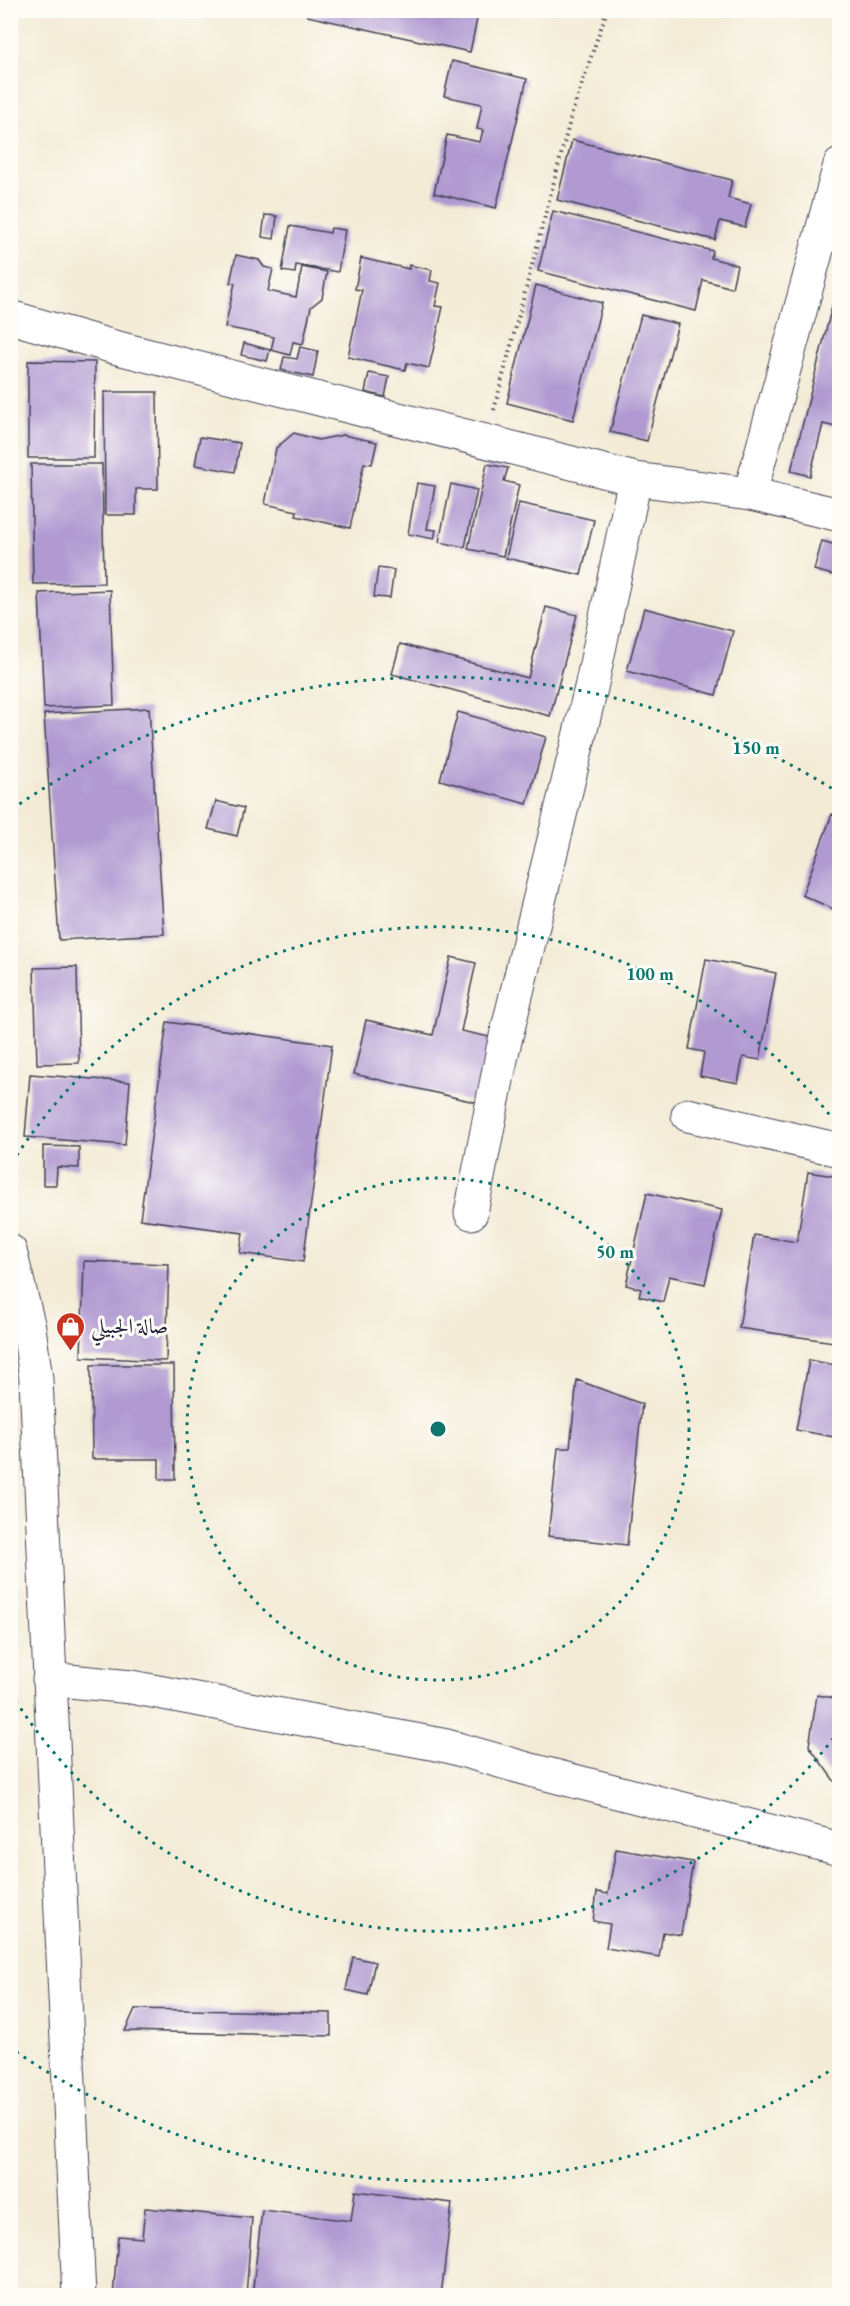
<svg xmlns="http://www.w3.org/2000/svg" width="850" height="2306" font-family="'EB Garamond',Amiri,serif">
<style>
.building{fill:#b09ad1}
.lines{fill:none;stroke-linecap:round;stroke-linejoin:round}
.minor-casing{stroke:#414052;stroke-width:35}
.path{stroke:#414052;stroke-width:4;stroke-dasharray:1.5 4.5;stroke-linecap:butt}
.minor{stroke:#fff;stroke-width:33}
.ring{fill:none;stroke:#0f766e;stroke-width:3;stroke-dasharray:3 6}
.labels{text-anchor:middle;stroke-width:6;stroke-linejoin:round;paint-order:stroke}
.poi-label{font-size:21px;fill:#22223b;stroke:#fdfcf7;text-anchor:start}
.centre{fill:#0f766e;stroke:#fdfcf7;stroke-width:3}
.ring-label{font-size:18px;text-anchor:middle;font-weight:bold;fill:#0f766e;stroke:#fdfcf7;stroke-width:6;stroke-linejoin:round;paint-order:stroke}
</style>
<rect width="100%" height="100%" fill="#fdfcf7"/>
<filter id="ink" filterUnits="userSpaceOnUse"><feTurbulence type="fractalNoise" baseFrequency=".0167" numOctaves="2"/><feDisplacementMap in="SourceGraphic" scale="12" xChannelSelector="R" yChannelSelector="G"/><feConvolveMatrix kernelMatrix="1 2 1 2 8 2 1 2 1" color-interpolation-filters="sRGB"/></filter>
<filter id="wash" filterUnits="userSpaceOnUse"><feTurbulence type="fractalNoise" baseFrequency=".008" numOctaves="4" result="noise"/><feDisplacementMap in="SourceGraphic" scale="24" xChannelSelector="R" yChannelSelector="G"/><feGaussianBlur stdDeviation="1.35" result="paint"/><feColorMatrix in="noise" values="0 0 0 0 0 0 0 0 0 0 0 0 0 0 0 0 0 1.4 0 .05"/><feComposite in="paint" operator="in"/></filter>
<g filter="url(#wash)">
<rect width="100%" height="100%" fill="#f3ebd6"/>
<g id="blocks">
<!-- building -->
<path class="building" d="M308,10H479L470,52L307,16Z
M452,61L527,79L496,208L434,193L447,135L480,142L483,130L477,129L482,104L444,96Z
M572,140L732,180L728,198L751,204L745,227L720,221L715,240L557,200Z
M553,211L713,251L711,258L737,265L732,288L703,280L696,311L538,271Z
M265,215L277,216L274,239L262,237Z
M290,226L330,233L331,228L345,230L338,272L296,265L295,273L282,271Z
M236,255L259,260L264,267L273,269L268,291L296,297L302,267L327,272L322,298L311,307L303,344L293,342L290,355L271,350L274,337L225,327L235,283H230Z
M361,258L409,269V265L432,270L430,281L440,283L435,306L443,307L429,368L407,363L405,370L348,357L362,290L355,289Z
M839,278L840,428L823,424L810,476L791,471Z
M536,285L602,303L573,420L507,403Z
M641,315L678,324L647,441L610,432Z
M244,343L270,350L267,361L241,355Z
M300,347L318,351L313,377L281,370L284,357L297,359Z
M28,361L95,362L94,458H28Z
M369,373L389,377L385,397L365,392Z
M104,392H157L158,489H136V515H105Z
M294,433L318,440L343,435L377,442L372,464L364,463L350,528L296,516L297,511L265,504L276,448Z
M200,437L240,443L235,472L195,465Z
M31,464H102L104,583L33,584Z
M487,464L508,468L504,481L519,485L503,556L468,549Z
M417,483L435,486L427,529L436,530L434,539L408,534Z
M451,484L477,490L465,547L439,542Z
M519,503L594,520L581,575L506,558Z
M822,541L840,546V577L814,570Z
M378,568L394,570L390,598L374,597Z
M110,590L114,705L44,708L39,593Z
M546,607L577,615L550,716L392,674L400,644L528,678Z
M644,608L733,631L716,695L627,671Z
M149,708L164,934L59,940L44,714Z
M458,712L546,737L527,804L440,780Z
M216,801L244,808L237,836L208,829Z
M832,814L840,817V912L802,895Z
M451,957L476,963L461,1031L494,1038L479,1103L354,1074L366,1020L433,1035Z
M706,959L776,973L760,1060L743,1057L738,1083L700,1076L704,1052L689,1049Z
M77,967L79,1063L37,1064L34,968Z
M167,1022L332,1045L303,1262L240,1253L243,1233L140,1219Z
M30,1074L130,1082L125,1145L25,1137Z
M43,1146L79,1147V1168L57,1167L56,1185H43Z
M808,1172L840,1177V1343L739,1328L754,1235L797,1242Z
M647,1193L722,1210L705,1284L669,1276L663,1302L639,1296L641,1289L626,1285Z
M84,1261L169,1264L166,1361L81,1357Z
M809,1360L840,1366V1438L796,1430Z
M91,1365H174L175,1479H159V1459H92Z
M577,1380L642,1404L627,1545L548,1536L558,1448H570Z
M817,1695L840,1699V1789L809,1746Z
M616,1849L693,1862L681,1935L663,1932L659,1957L606,1948L610,1924L593,1921L597,1892L608,1894Z
M353,1957L375,1962L368,1995L346,1990Z
M135,2009L331,2013V2036L125,2031Z
M355,2191L452,2203L441,2296H252L262,2210L351,2221Z
M145,2208L252,2218L246,2296H113L118,2236L142,2238Z"/>
</g>
</g>
<g filter="url(#ink)">
<use href="#blocks" fill-opacity="0" stroke="#414052" stroke-width="1.5"/>
<g class="lines">
<defs>
<path id="minor" d="M10,317L114,347L635,479L750,494L840,515
M750,494L840,165
M688,1115L840,1150
M471,1213L503,1049L591,688L635,479
M10,1251L29,1328L36,1379L79,2296
M49,1679L131,1687L447,1746L531,1770L840,1849"/>
</defs>
<!-- minor casing -->
<use href="#minor" class="minor-casing"/>
<!-- path -->
<path class="path" d="M494,410L572,113L607,10"/>
<!-- minor -->
<use href="#minor" class="minor"/>
</g>
</g>
<!-- distance rings -->
<g class="ring">
<circle cx="438" cy="1429" r="251"/>
<path d="M839 1731A502 502 0 0 1 12 1695M12 1163A502 502 0 0 1 839 1127"/>
<path d="M836 2067A752 752 0 0 1 12 2049M12 809A752 752 0 0 1 836 791"/>
</g>
<!-- icons -->
<defs>
<symbol id="shop-pin" viewBox="-11 -11 22 30"><path d="M0 17L-7.5 6A9.5 9.5 0 1 1 7.5 6Z" fill="#c8321e" stroke="#fdfcf7"/><path d="M-5-2.5h2.3a2.7 3.5 0 0 1 5.4 0H5L5.5 6h-11ZM-1.5-2.5h3a1.5 2.3 0 0 0-3 0Z" fill="#fff"/></symbol>
</defs>
<g fill-rule="evenodd">
<use href="#shop-pin" x="54" y="1310" width="33" height="45"/>
</g>
<g class="labels">
<!-- poi labels -->
<g class="poi-label">
<text x="91" y="1333">صالة الجبيلي</text>
</g>
</g>
<circle cx="438" cy="1429" r="9" class="centre"/>
<g class="ring-label">
<text x="756" y="754">150 m</text>
<text x="650" y="980">100 m</text>
<text x="615" y="1258">50 m</text>
</g>
<!-- margin -->
<rect width="850" height="2306" fill="none" stroke="#fdfcf7" stroke-width="36"/>
</svg>
